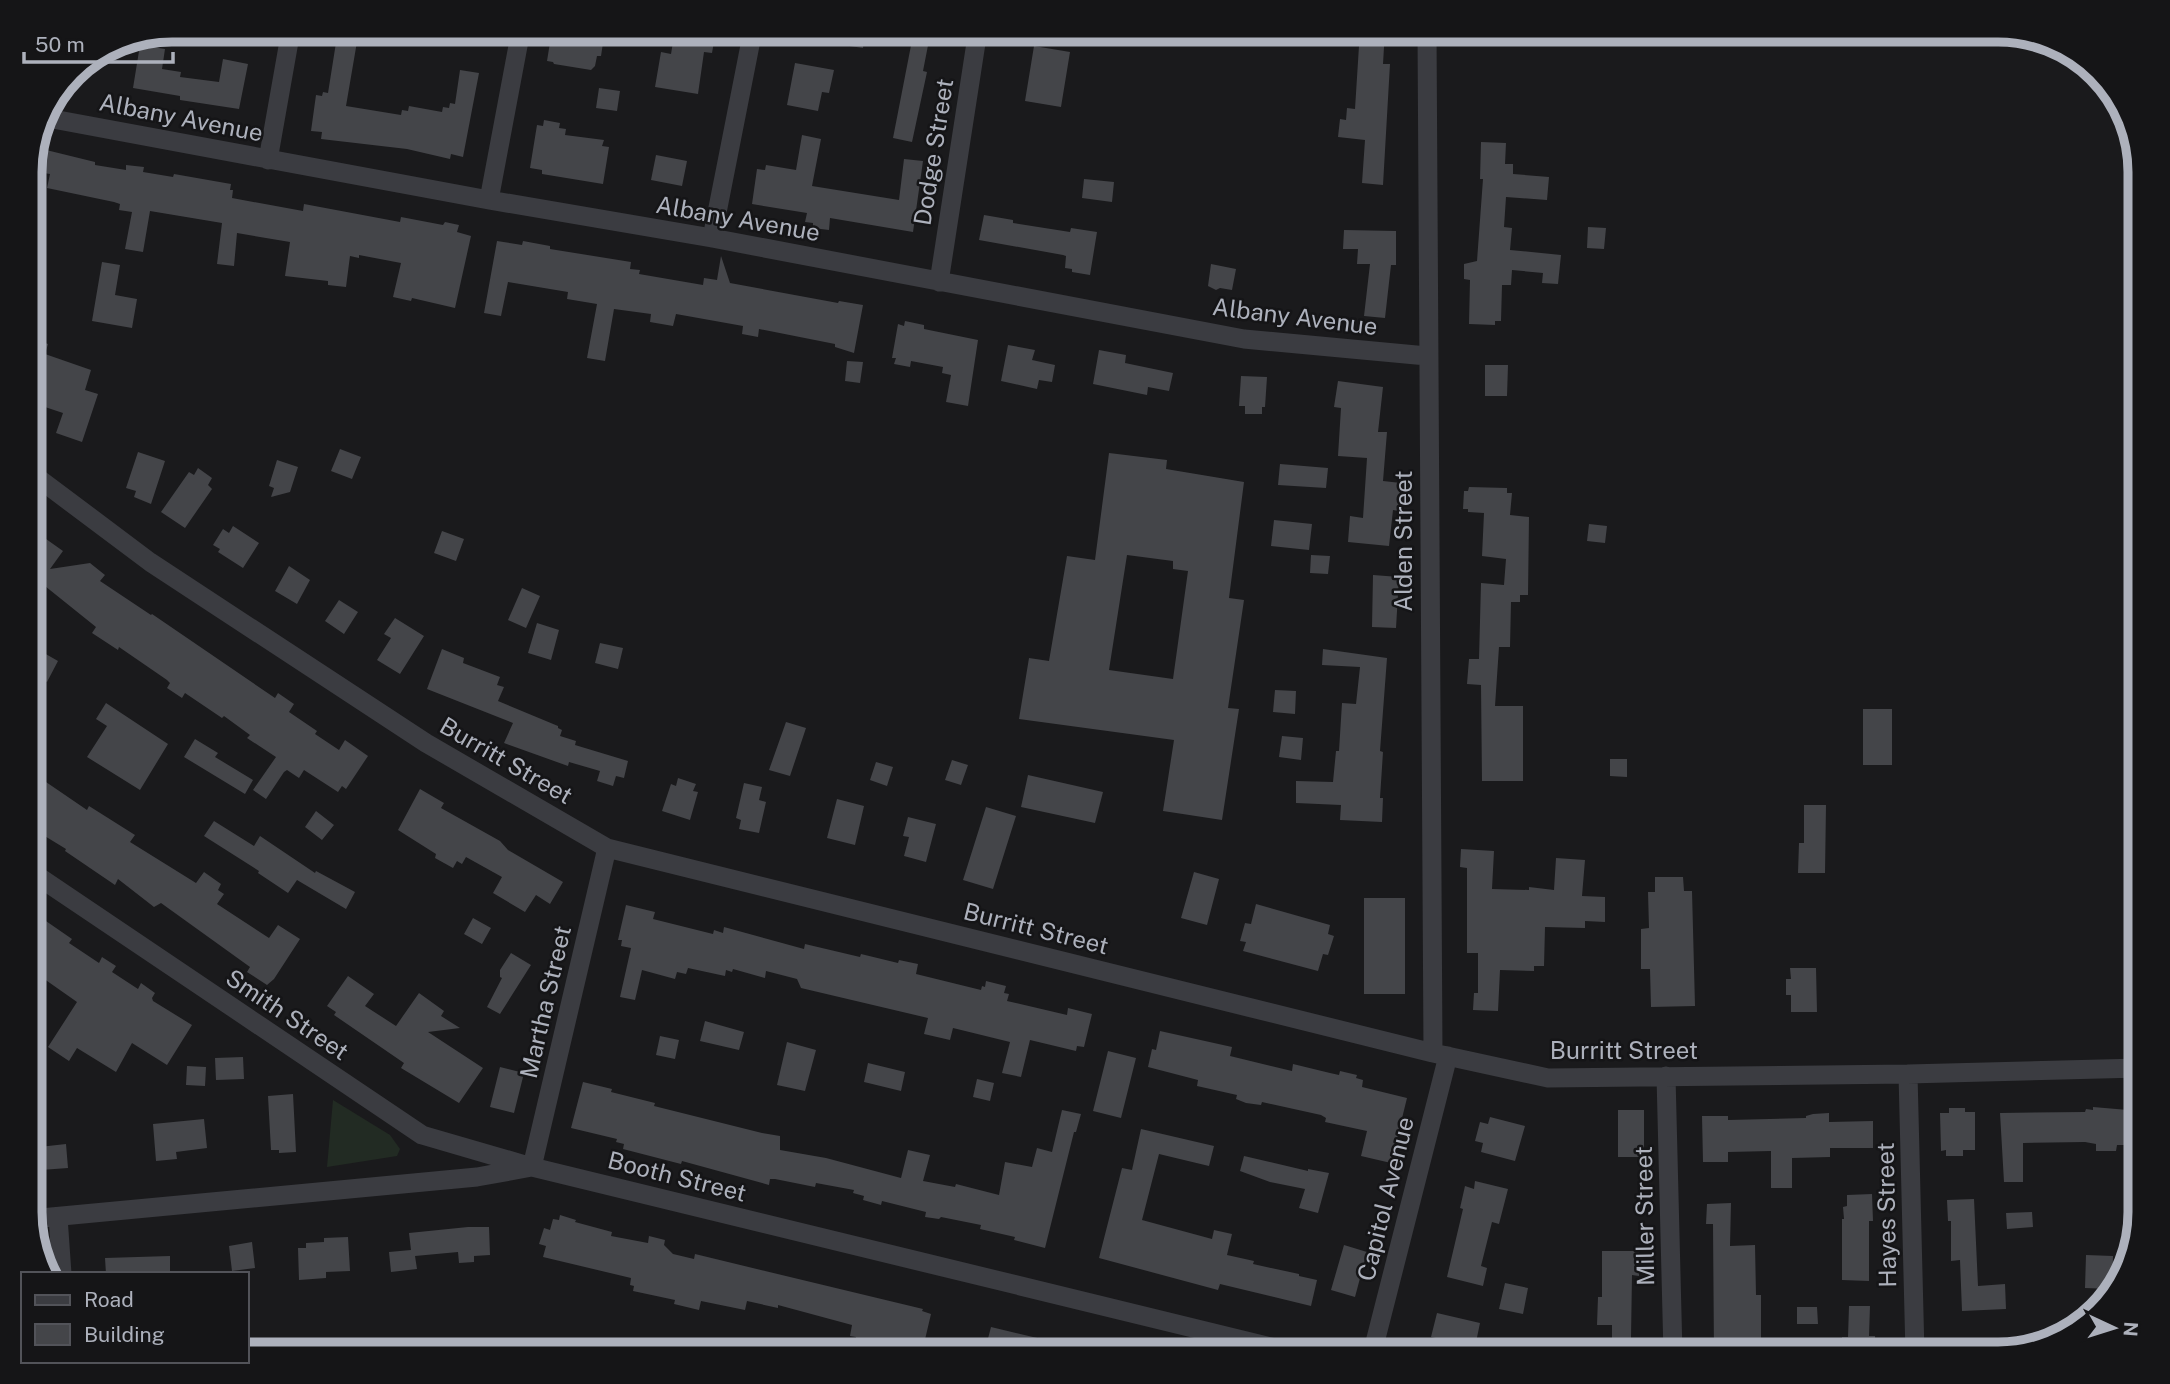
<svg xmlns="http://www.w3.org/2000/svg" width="2170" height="1384" font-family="'Public Sans',sans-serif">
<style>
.green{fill:#222b23}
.building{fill:#444549;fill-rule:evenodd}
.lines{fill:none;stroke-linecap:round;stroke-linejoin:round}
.minor{stroke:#3b3c41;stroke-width:19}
.labels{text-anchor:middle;stroke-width:5;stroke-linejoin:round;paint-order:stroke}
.street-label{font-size:24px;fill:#adb1bc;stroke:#151517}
.rim{fill:none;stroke:#adb1bc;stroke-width:9}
</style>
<rect width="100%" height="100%" fill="#1a1a1c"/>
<!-- green -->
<path class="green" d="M333,1100L390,1135L400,1149L397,1156L327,1167Z"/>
<!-- building -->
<path class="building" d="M338,30H359L346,106L401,115L402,110L408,111L409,106L442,112L443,107L449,108L450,103L455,104L460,70L479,73L463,157L451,154L450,159L407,149L321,139L322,132L311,131L316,95L322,96L323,92L328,93Z
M552,30H605L601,56H597L595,66L591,70L554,64L553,62L547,61Z
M675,30H716L712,53L704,52L698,94L655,87L661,52L671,54Z
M844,30H865L863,48L843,45Z
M914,30H931L923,71L927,72L912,142L893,138Z
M1360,30H1385L1383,64H1390L1383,185L1362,183L1365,140L1338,137L1340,119L1346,120L1347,108L1355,109Z
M140,45L165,49L162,69L181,72L180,77L219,82L223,59L248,64L239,109L180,100V96L133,88Z
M1034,46L1070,52L1061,107L1025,101Z
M795,63L834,70L829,93L822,92L818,111L787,105Z
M599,88L620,91L617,111L596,108Z
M544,120L560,123L559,128L566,129L565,135L604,140L602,146L609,147L603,184L542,174V170L530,168L537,125L543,126Z
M802,135L821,139L812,186L899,200L904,159L923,161L913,232L830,218L829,230L813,228V223L805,222L807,213L752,204L757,169L765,170L766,165L796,170Z
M1481,142L1506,143L1505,164H1513V174L1549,177L1547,200L1506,197L1504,227L1512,228L1510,250L1561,255L1558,284L1542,283L1543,273L1512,270L1511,285H1502L1501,321H1495V325L1469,324L1470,280L1464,279V264L1477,261L1483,179H1480Z
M34,147L95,162V165L126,170V165L144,167L143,172L173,177L174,174L231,184L230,190H233L232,198L303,211L304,204L400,222L401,217L443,225L445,222L459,225L457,232L471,236L455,308L412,298L411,301L393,297L401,263L359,255V258L350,256L346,287L328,285V281L285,276L290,242L237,233L234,266L217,264L222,223L150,211L143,252L125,249L132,212L119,210L120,204L114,202L47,188L50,174L30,171Z
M656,155L687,161L682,186L651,180Z
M1084,179L1114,182L1112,202L1082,198Z
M984,215L1013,220V223L1070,232L1071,228L1097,232L1090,275L1072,272V269L1065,268L1066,256L1063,255L979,240Z
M1588,227L1606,228L1604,249L1587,248Z
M1344,230L1396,231V265H1391L1385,318L1364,316L1370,264H1357L1358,249H1343Z
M497,241L522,245L523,241L550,246V249L631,262L630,269L640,270L639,274L703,285L704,278L717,280L721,256L730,283L838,303L839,301L863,305L854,353L835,347V344L759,329L758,337L742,334L743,326L676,314L673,326L650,322L651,314L614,309L605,361L587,358L597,304L567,299L568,292L508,282L501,316L484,313Z
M102,262L120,265L115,295L137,299L132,328L92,321Z
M1211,264L1236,269L1232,290L1220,288L1216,290L1208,286Z
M905,321L924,325V329L978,340L968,406L946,402L951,375L942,373L943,367L911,361L910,367L894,364L896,358H892L898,324L904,326Z
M34,339L48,344L45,354L91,370L85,390L98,394L82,442L56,433L63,413L30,402V349Z
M1008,345L1035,350L1032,360L1055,365L1052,382L1039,380L1037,389L1001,381Z
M1099,350L1126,355L1125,363L1173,373L1169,391L1148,387L1147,395L1093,384Z
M847,361L863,362L860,383L845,381Z
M1485,365H1508L1507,396H1485Z
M1241,376L1267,377L1265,407H1262V414H1245V406H1239Z
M1338,381L1383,387L1378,432H1387L1383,481L1401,483L1399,511L1393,510L1389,546L1348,542L1350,516L1363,518L1367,458L1338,456L1341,408L1334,407Z
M340,449L361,457L352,479L331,471Z
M138,452L165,461L151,504L134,497L136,491L126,488Z
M1109,453L1167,460L1166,469L1244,482L1229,598L1244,600L1228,708L1239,709L1222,820L1163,811L1174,740L1019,719L1029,658L1049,661L1067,556L1095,560ZM1127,555L1173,561V569L1188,571L1173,679L1109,670Z
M277,460L298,467L290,492L271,497L274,488L269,486Z
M1280,464L1328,468L1326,488L1278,485Z
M198,468L212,478L208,485L212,489L185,528L161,512L189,472L194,475Z
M1469,487L1507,488V493H1512L1510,515L1529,517L1528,595H1520V602H1511L1510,647H1499L1495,706H1523V781H1482L1481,685L1467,684L1469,659H1479L1481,583L1504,585L1506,559L1482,556L1484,513L1468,512V509H1463L1464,491H1468Z
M1274,520L1312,524L1309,550L1271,546Z
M1589,524L1607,526L1605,543L1587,541Z
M233,526L259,543L243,568L218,552L220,549L213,545L223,529L229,533Z
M442,531L464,539L456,561L434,553Z
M39,534L63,551L50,569L90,563L105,575L100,581L151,615L152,614L275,698L278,693L294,704L289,712L317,731L315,734L339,750L345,740L368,756L346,789L342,786L338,792L304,770L299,778L287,770L284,772L266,799L253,790L276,757L247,738L250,735L224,716L222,718L185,693L182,698L167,688L170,683L167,680L119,647L118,650L92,633L96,627L30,574V546Z
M1311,555L1330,556L1328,574L1310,573Z
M289,566L310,580L297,604L275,591Z
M1373,575L1399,577L1396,628L1372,627Z
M522,588L540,596L526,628L508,620Z
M339,600L358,612L344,634L325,621Z
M395,618L424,636L400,674L377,660L391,638L384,634Z
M537,623L559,630L551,660L528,653Z
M600,643L623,648L618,669L595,663Z
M37,649L58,661L47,682L30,672V660Z
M442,649L464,658L463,663L500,677L497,685L504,687L498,701L558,726V728L562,730L560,736L576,741L575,745L628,761L624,778L616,776L613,786L597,781L600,771L569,762L568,766L504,743L513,723L427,689Z
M1323,649L1387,658L1380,751L1383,752L1380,798H1383L1382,822L1340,820L1341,805L1296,803V781L1333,782L1336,751H1339L1342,703L1356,704L1360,667L1322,665Z
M1275,690L1296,691L1295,714L1273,712Z
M106,703L168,744L140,790L87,757L107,726L96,719Z
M1863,709H1892V765H1863Z
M786,722L806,728L790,776L769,770Z
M1282,736L1303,738L1301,760L1279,757Z
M195,739L218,753L215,757L253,780L245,794L184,757Z
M1610,759H1627V777L1610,776Z
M952,760L968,765L961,785L945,780Z
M876,762L893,767L887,786L870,780Z
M1028,775L1103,792L1095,823L1021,807Z
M678,778L696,784L693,791L698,792L690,820L662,811L671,784L676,786Z
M46,782L87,810L89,806L135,835L130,842L196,883L204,872L221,884L218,890L224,894L217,904L269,938L278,925L300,939L274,979L267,985L247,972L250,967L161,903L154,907L118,879L115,885L65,851L66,849L30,827V799L40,784L43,786Z
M744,783L762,787L759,800L766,802L759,833L739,829L741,820L736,818Z
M420,789L444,803L441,808L500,841L508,850L563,882L550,904L536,895L525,912L493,893L502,877L466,857L462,864L457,861L453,868L435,858L436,854L398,830Z
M837,799L864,806L855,845L827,838Z
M1804,805H1826L1825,873H1798L1799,843H1804Z
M986,807L1016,816L993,889L963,880Z
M316,811L334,825L322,840L305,827Z
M908,817L936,824L926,862L904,856L909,837L903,836Z
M214,821L254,846L260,836L315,873L316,871L355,892L346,909L297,880L288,893L258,873L259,871L204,836Z
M1461,849L1494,851L1492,889L1529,890V887L1554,890L1556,858L1585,860L1582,896L1605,897V922L1585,921V928L1545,927L1544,966H1534V971L1500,970L1498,1011L1473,1010L1474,993H1478V953H1467V868L1460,867Z
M1194,872L1219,879L1207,925L1181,918Z
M1655,877H1683L1684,891H1692L1695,1006L1651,1007L1650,969H1641V929L1649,928L1648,892H1655Z
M1364,898H1405V994H1364Z
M1256,904L1330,925L1328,934L1334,936L1328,955L1323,954L1318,971L1243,951L1246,942L1240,941L1245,923L1251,924Z
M626,905L655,912L653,919L713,934L714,930L723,933L724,927L804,949L805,944L860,957L861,954L898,963L899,960L918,964L916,974L981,990L982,986L985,987L986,981L1006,986L1004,993L1009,994L1007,1001L1067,1015L1068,1008L1092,1014L1084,1047L1077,1046L1076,1051L1030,1040L1021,1077L1002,1073L1010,1042L953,1028L950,1040L924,1034L928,1018L801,988L797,979L766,971L765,978L733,969L732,972L726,970L725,976L688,968L686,974L677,972L675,979L642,970L635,1000L620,997L631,948L621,946L622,940H618Z
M30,910L72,939L69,943L99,963L102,957L116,966L112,972L138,989L141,983L155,993L152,998L153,1001L192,1025L167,1065L132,1043L116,1072L77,1048L69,1061L48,1047L77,1002L30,969Z
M473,918L491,928L482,944L464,934Z
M511,953L531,965L500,1014L487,1007L502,978L500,977V970Z
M1790,968H1816L1817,1012H1791V995H1786V979H1791Z
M348,976L374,994L365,1006L396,1026L419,993L444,1011L441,1016L460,1028L428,1032L483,1068L459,1103L401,1068L404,1063L334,1015L336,1012L327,1006Z
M705,1021L744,1032L739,1050L700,1041Z
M1160,1031L1232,1047L1230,1056L1292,1071L1293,1064L1330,1073L1339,1075L1340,1071L1357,1075L1356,1078L1363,1080L1362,1087L1407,1098L1391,1163L1361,1156L1367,1131L1325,1122L1326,1118L1321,1115L1262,1102L1261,1105L1246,1103L1236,1099L1237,1095L1197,1086L1198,1080L1148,1067L1152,1049L1156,1050Z
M660,1036L679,1040L675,1059L656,1055Z
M787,1042L816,1050L805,1091L777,1085Z
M1108,1051L1136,1058L1121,1118L1093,1111Z
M243,1057L244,1079L216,1080L215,1058Z
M868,1063L905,1072L901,1091L864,1082Z
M187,1066L206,1067L205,1086L186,1085Z
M500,1067L524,1073L514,1113L490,1107Z
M977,1079L994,1083L990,1101L973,1097Z
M583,1082L612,1089L611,1092L655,1103L654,1106L762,1133L780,1136V1150L826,1158L901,1178L908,1150L930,1155L923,1181L955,1187L956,1184L999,1195L1005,1162L1032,1167L1037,1148L1052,1152L1062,1110L1081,1114L1076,1132H1074L1045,1248L1014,1240L1015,1237L980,1229L981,1225L941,1217L939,1219L925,1217L926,1212L882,1201L881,1205L863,1200L864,1196L853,1193L854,1190L816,1183L815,1187L775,1179H770L769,1185L682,1161L681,1164L623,1149L624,1144L616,1142L617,1139L571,1128Z
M293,1094L296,1152L279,1153V1150H271L268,1096Z
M2093,1107L2128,1110L2127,1145H2117L2116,1151H2096V1144L2085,1142L2023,1143V1182H2004L2000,1113L2085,1112L2086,1109L2093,1110Z
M1949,1108H1965V1112H1975V1150H1963V1156H1946V1150L1941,1151L1940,1113H1949Z
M1618,1110H1644V1157H1618Z
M1829,1113V1122L1873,1121V1148H1830V1157L1792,1158V1188H1771V1151L1728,1152V1162H1703L1702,1116H1728V1120L1806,1118V1116L1813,1114Z
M1490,1117L1525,1126L1515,1161L1481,1152L1483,1143L1475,1141L1480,1122L1488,1124Z
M204,1119L207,1148L176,1152L177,1159L156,1161L153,1124Z
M1141,1129L1214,1146L1209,1166L1159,1154L1142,1220L1212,1239L1214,1230L1232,1234L1227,1255L1254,1261L1253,1264L1299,1274V1276L1317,1280L1311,1306L1220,1284L1218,1290L1099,1258L1122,1168L1132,1170Z
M66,1144L68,1168L41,1170L39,1147Z
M1244,1156L1308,1171V1169L1329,1173L1318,1213L1299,1208L1305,1189L1270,1182L1240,1171Z
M1475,1181L1508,1189L1499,1224L1492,1222L1481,1266L1487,1268L1483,1286L1447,1277L1463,1209L1460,1208L1465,1186L1474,1189Z
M1872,1194L1873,1221H1869V1281L1842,1280V1219H1844L1843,1207L1847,1206V1195Z
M1974,1199L1978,1286L2005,1284L2006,1309L1962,1311L1960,1260L1951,1261V1221H1948L1947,1200Z
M1731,1203L1730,1246L1755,1245L1756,1295H1761V1354H1714L1713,1224H1706L1707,1204Z
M2032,1212L2033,1227L2007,1229L2006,1213Z
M560,1215L576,1220L575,1222L612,1232L611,1236L648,1243L649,1236L665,1240L664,1245L673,1254L694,1259L695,1254L923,1309L922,1311L931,1314L923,1348L877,1340L876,1342L870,1341L867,1354H852L856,1337L850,1336L852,1325L778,1305V1308L747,1301L745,1310L701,1301L699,1310L674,1304L675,1300L633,1291L634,1286L630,1285L631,1278L543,1257L546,1246L539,1244L544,1228L550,1230L553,1219L559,1220Z
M468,1227H489L490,1255L474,1256V1262L459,1263L458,1252L415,1256L417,1269L391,1272L389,1252L411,1250L409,1233Z
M348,1237L350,1271L326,1272V1278L299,1280L298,1248H306V1243L324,1242V1238Z
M252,1242L255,1268L232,1271L229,1246Z
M1344,1245L1367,1252L1355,1297L1331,1290Z
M1602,1251H1639V1276L1632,1275L1631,1338H1634L1635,1354H1612V1325H1597L1598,1297H1602Z
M2086,1255L2113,1256L2112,1289L2085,1288Z
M170,1256V1274H106L105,1258Z
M1505,1283L1528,1288L1523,1314L1499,1309Z
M1849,1306H1870L1869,1336H1875L1876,1353L1842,1354V1337H1848Z
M1797,1307H1817L1818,1324H1797Z
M1437,1313L1480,1323L1475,1347L1431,1337Z
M991,1327L1084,1349V1354H984Z"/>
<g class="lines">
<!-- minor -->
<path class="minor" d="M1427,30L1433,1053
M42,117L489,200L712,238L1244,339L1427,356
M268,160L291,30
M489,200L521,30
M712,238L753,30
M939,282L978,30
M30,472L150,562L426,743L607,848L1433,1053L1548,1078L1908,1074L2140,1068
M30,871L422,1135L532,1167L607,848
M1908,1074L1915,1354
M1666,1076L1673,1354
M58,1217L62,1274
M30,1219L477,1177L532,1167L1300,1354
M1372,1354L1448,1056"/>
</g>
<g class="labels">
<!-- street labels -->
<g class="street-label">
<text transform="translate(181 118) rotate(11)" y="8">Albany Avenue</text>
<text transform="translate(934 152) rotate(-81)" y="8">Dodge Street</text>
<text transform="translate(738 219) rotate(10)" y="8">Albany Avenue</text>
<text transform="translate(1295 317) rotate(7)" y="8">Albany Avenue</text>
<text transform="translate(1404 541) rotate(-90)" y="8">Alden Street</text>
<text transform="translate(506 761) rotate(30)" y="8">Burritt Street</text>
<text transform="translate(1036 929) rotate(14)" y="8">Burritt Street</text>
<text transform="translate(546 1002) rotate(-77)" y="8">Martha Street</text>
<text transform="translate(287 1015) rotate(34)" y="8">Smith Street</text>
<text x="1624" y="1059">Burritt Street</text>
<text transform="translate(677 1177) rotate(14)" y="8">Booth Street</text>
<text transform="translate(1386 1199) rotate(-76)" y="8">Capitol Avenue</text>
<text transform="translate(1887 1215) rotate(-91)" y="8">Hayes Street</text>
<text transform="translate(1645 1216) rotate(-91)" y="8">Miller Street</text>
</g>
</g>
<!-- crop -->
<path d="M0 0H2170V1384H0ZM172 42H1998A130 130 0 0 1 2128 172V1212A130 130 0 0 1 1998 1342H172A130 130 0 0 1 42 1212V172A130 130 0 0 1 172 42Z" fill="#151517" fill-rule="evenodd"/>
<path class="rim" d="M172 42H1998A130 130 0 0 1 2128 172V1212A130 130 0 0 1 1998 1342H172A130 130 0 0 1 42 1212V172A130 130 0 0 1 172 42Z"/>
<!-- legend -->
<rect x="21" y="1272" width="228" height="91" fill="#151517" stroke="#525359" stroke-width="2"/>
<rect x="35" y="1295" width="35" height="10" fill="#3b3c41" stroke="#525359" stroke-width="2"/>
<text x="84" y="1307" font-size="21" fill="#adb1bc">Road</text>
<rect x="35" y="1324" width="35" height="21" fill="#444549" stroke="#525359" stroke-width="2"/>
<text x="84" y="1342" font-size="21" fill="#adb1bc">Building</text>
<!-- north arrow -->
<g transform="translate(2114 1328) rotate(94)" stroke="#151517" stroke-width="5" paint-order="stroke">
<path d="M0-5L12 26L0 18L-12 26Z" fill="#adb1bc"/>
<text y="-10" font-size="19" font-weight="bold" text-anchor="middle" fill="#adb1bc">N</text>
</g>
<!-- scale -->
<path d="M24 52v10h149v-10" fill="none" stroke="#adb1bc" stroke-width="3.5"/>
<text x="35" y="52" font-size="21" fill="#adb1bc" stroke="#151517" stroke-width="5" paint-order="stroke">50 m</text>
</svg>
